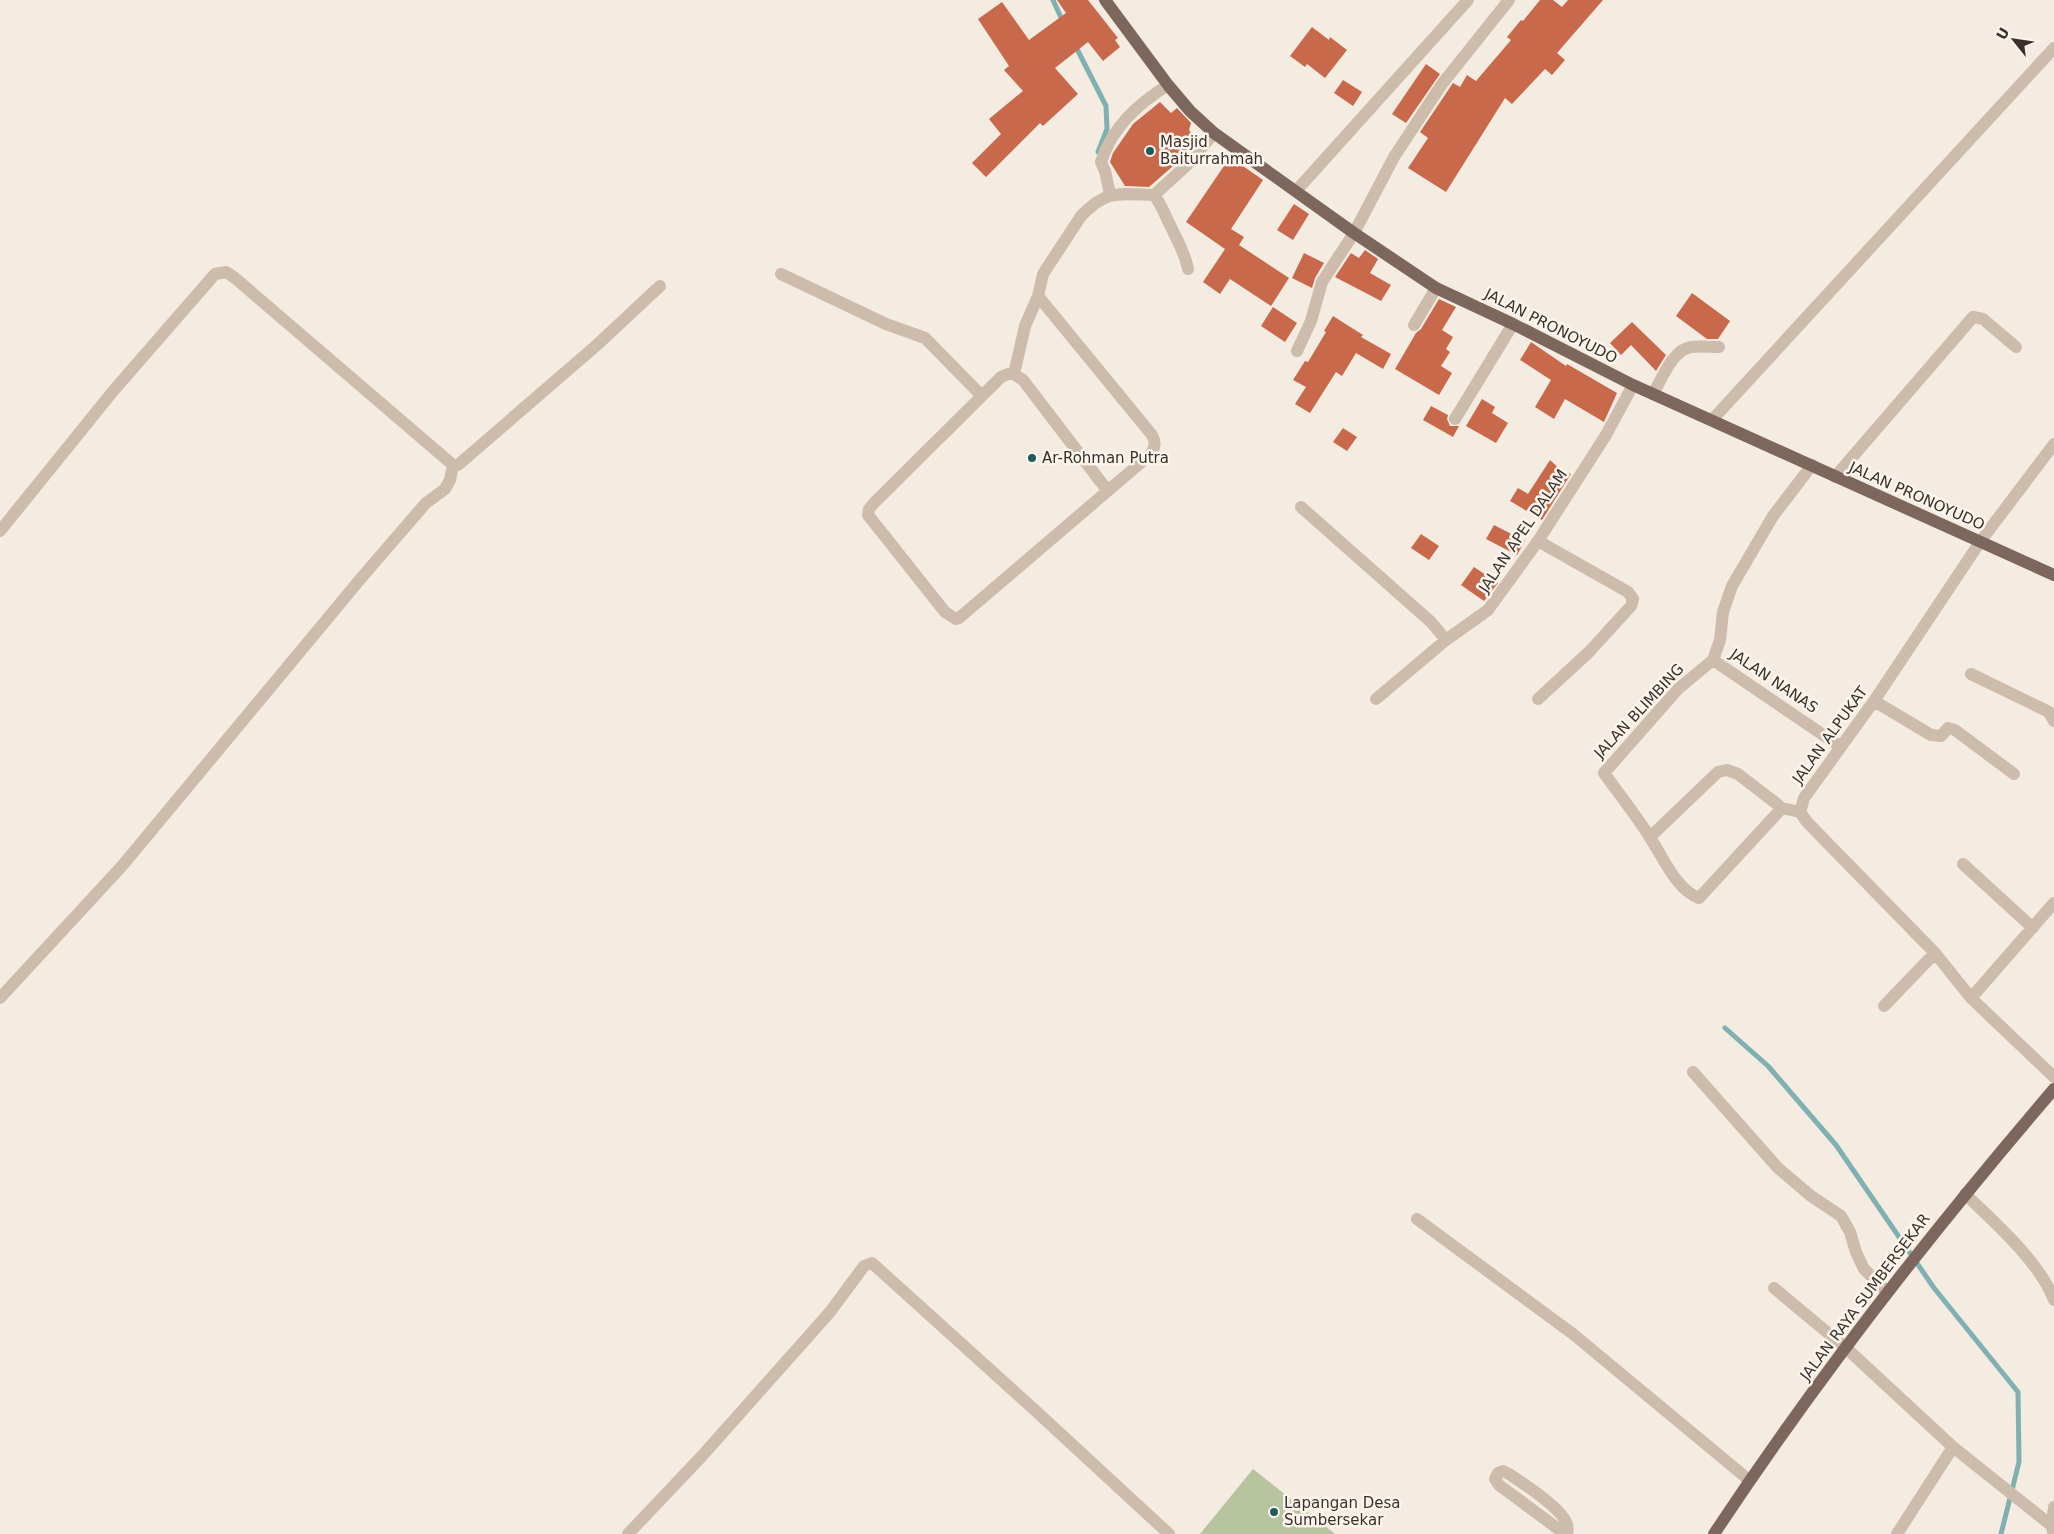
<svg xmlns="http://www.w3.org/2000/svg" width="2054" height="1534" font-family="'DejaVu Sans',sans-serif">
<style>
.green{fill:#b8c4a0}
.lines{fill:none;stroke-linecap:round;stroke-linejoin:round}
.stream{stroke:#7fb0b2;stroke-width:5}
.building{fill:#c8694b}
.minor{stroke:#cdbbac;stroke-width:12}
.major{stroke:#7d675c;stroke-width:12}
.poi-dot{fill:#1f5a5e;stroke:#fbf5ee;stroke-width:2}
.labels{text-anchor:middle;stroke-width:5;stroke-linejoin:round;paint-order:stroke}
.poi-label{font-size:15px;fill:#3b302b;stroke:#fbf5ee;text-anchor:start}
.street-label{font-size:15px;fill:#3b302b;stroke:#fbf5ee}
</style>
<rect width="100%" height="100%" fill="#f4ebe1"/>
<!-- green -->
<path class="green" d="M1253,1469L1335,1534H1200Z"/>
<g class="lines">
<!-- stream -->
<path class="stream" d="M1053,0L1063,22
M1075,45L1106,106L1107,129L1098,152
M1725,1028L1768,1066L1836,1145L1934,1288L2018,1392L2019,1462L2001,1534"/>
</g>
<!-- building -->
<path class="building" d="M1057,0H1088L1118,38L1115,40L1120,47L1103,61L1088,42L1055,68L1078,94L1043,126L1040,123L986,177L972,163L1001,134L989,119L1023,91L1004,70L1009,66L978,19L1002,2L1029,40L1066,13Z
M1540,0H1553L1562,7L1568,0H1603L1557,53L1565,60L1552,75L1545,69L1512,104L1505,98L1446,192L1408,168L1428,138L1420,132L1453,83L1460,87L1467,75L1476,81L1511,40L1507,37L1521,20L1523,21Z
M1312,27L1329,40L1330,37L1347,50L1325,78L1307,64L1305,67L1290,56Z
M1426,64L1440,74L1406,123L1392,114Z
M1343,80L1362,92L1353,106L1334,93Z
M1160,102L1171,113L1177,108L1191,123L1189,130L1197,141L1180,160L1149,187L1125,186L1110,162L1113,153L1133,124Z
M1230,157L1263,180L1231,229L1244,237L1239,245L1289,278L1271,306L1230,279L1220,294L1203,282L1225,249L1186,222Z
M1294,204L1309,214L1293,240L1277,230Z
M1365,250L1378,259L1370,273L1391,285L1381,301L1335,277L1351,253L1359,258Z
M1304,253L1324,263L1315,278L1312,288L1292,278Z
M1692,293L1730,321L1718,339H1707L1676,316Z
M1439,299L1456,307L1442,330L1453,337L1446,349L1450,352L1441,366L1452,373L1439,395L1395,369L1416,333L1421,329Z
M1273,307L1297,323L1285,342L1261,326Z
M1333,316L1363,335L1361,337L1391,354L1383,369L1356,353L1342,376L1336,372L1310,413L1295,404L1306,387L1293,380L1305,361L1308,362L1326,332L1324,331Z
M1632,322L1666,355L1656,371L1631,345L1621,355L1610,343Z
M1531,342L1566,366L1567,364L1617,393L1604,422L1565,399L1554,419L1535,407L1551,380L1520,360Z
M1482,399L1495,407L1492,413L1508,423L1496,443L1466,426Z
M1431,406L1448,415L1447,419L1450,426H1459L1453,437L1423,420Z
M1343,428L1357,437L1347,451L1333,442Z
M1550,460L1562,471L1571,474L1542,520L1510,501L1518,488L1528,494Z
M1494,525L1525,541L1517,555L1486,539Z
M1421,534L1439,546L1429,560L1411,548Z
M1474,567L1498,583L1484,601L1461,585Z"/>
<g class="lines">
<!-- minor -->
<path class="minor" d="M1296,191L1468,0
M1110,194L1105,171L1101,162C1112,127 1138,104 1168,85
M1154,195C1162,205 1165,216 1171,227C1178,242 1185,253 1188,269
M781,274L886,324L925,338L981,395
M1414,325L1436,288
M1297,351L1311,321L1322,282L1354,233L1394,157L1442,84L1509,0
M1014,374L1025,326L1038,296
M1653,394C1662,379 1672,350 1691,347C1700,346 1710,347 1719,347
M1455,419L1513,324
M1712,420L2054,48
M2054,444L1980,542L1874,701L1804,798L1800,812L1807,822L1935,953L1971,998L2054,1077
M1835,477L1973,317L1983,319L2016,347
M1107,490L1023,380L1014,374H1008L1001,377L874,503L869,509L868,515L945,612L956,619L959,618L1151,454C1155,447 1156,442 1152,435L1038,296L1043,274L1081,216C1107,189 1119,194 1154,195L1186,166L1214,133
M1301,507L1431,622L1446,640L1488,610L1538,541L1606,435L1633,385
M0,531L114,390L215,274L226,272L235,278L453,465H458L598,344L660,286
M1713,660L1841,747
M1971,674L2049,712L2054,721
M1376,699L1446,640
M1538,699L1589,652L1631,606L1633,599L1628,592L1538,541
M1874,701L1931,735L1941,736L1948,728L1955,730L2014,774
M1800,812L1782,808L1699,898C1676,890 1662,855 1649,836C1635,814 1619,794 1604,773L1678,689L1713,660L1720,640L1723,612L1732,586L1773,516L1812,465
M1650,837L1718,772L1727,770L1738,774L1782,808
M1963,864L2033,928
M0,998L122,866L362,577L426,503L445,489L450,480L453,465
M1971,998L2054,903
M1884,1006L1935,953
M1693,1072L1778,1168L1811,1196L1841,1216L1850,1232L1856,1252L1864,1269L1887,1292
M1965,1194C1994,1222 2040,1262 2054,1300
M1417,1219L1573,1334L1749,1480
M1774,1288L1846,1348L1953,1447L2052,1526
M2053,1532L2052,1526L2054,1507
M628,1534L702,1456L830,1312L864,1266L872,1263L1038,1413L1169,1534
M1565,1534L1499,1485L1495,1479L1498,1473L1503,1471L1509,1474C1523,1483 1560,1508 1566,1522C1568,1526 1568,1530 1567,1534
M1897,1534L1953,1447"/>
<!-- major -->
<path class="major" d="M1105,0L1168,85L1190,111L1214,133L1354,233L1436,288L1513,324L1633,385L2054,575
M1714,1534C1817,1378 1932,1231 2054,1089"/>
</g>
<!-- markers -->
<g class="poi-dot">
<circle cx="1150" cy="151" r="5"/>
<circle cx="1032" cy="458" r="5"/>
<circle cx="1274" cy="1512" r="5"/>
</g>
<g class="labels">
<!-- poi labels -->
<g class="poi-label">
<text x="1160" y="147">Masjid<tspan x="1160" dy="17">Baiturrahmah</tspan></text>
<text x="1042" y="463">Ar-Rohman Putra</text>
<text x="1284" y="1508">Lapangan Desa<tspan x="1284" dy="17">Sumbersekar</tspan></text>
</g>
<!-- street labels -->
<g class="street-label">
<text transform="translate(1551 326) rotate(27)" y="5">JALAN PRONOYUDO</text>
<text transform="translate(1917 496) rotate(24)" y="5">JALAN PRONOYUDO</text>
<text transform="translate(1523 531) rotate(-56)" y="5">JALAN APEL DALAM</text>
<text transform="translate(1774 681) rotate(34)" y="5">JALAN NANAS</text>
<text transform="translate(1639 711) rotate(-47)" y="5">JALAN BLIMBING</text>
<text transform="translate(1830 735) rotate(-54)" y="5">JALAN ALPUKAT</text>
<text transform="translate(1865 1297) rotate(-53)" y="5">JALAN RAYA SUMBERSEKAR</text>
</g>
</g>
<!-- north arrow -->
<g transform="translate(2014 40) rotate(300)" stroke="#fbf5ee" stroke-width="4" paint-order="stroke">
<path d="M0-4L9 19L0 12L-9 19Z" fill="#3b302b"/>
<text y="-8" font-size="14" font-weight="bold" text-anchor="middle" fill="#3b302b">U</text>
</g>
</svg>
